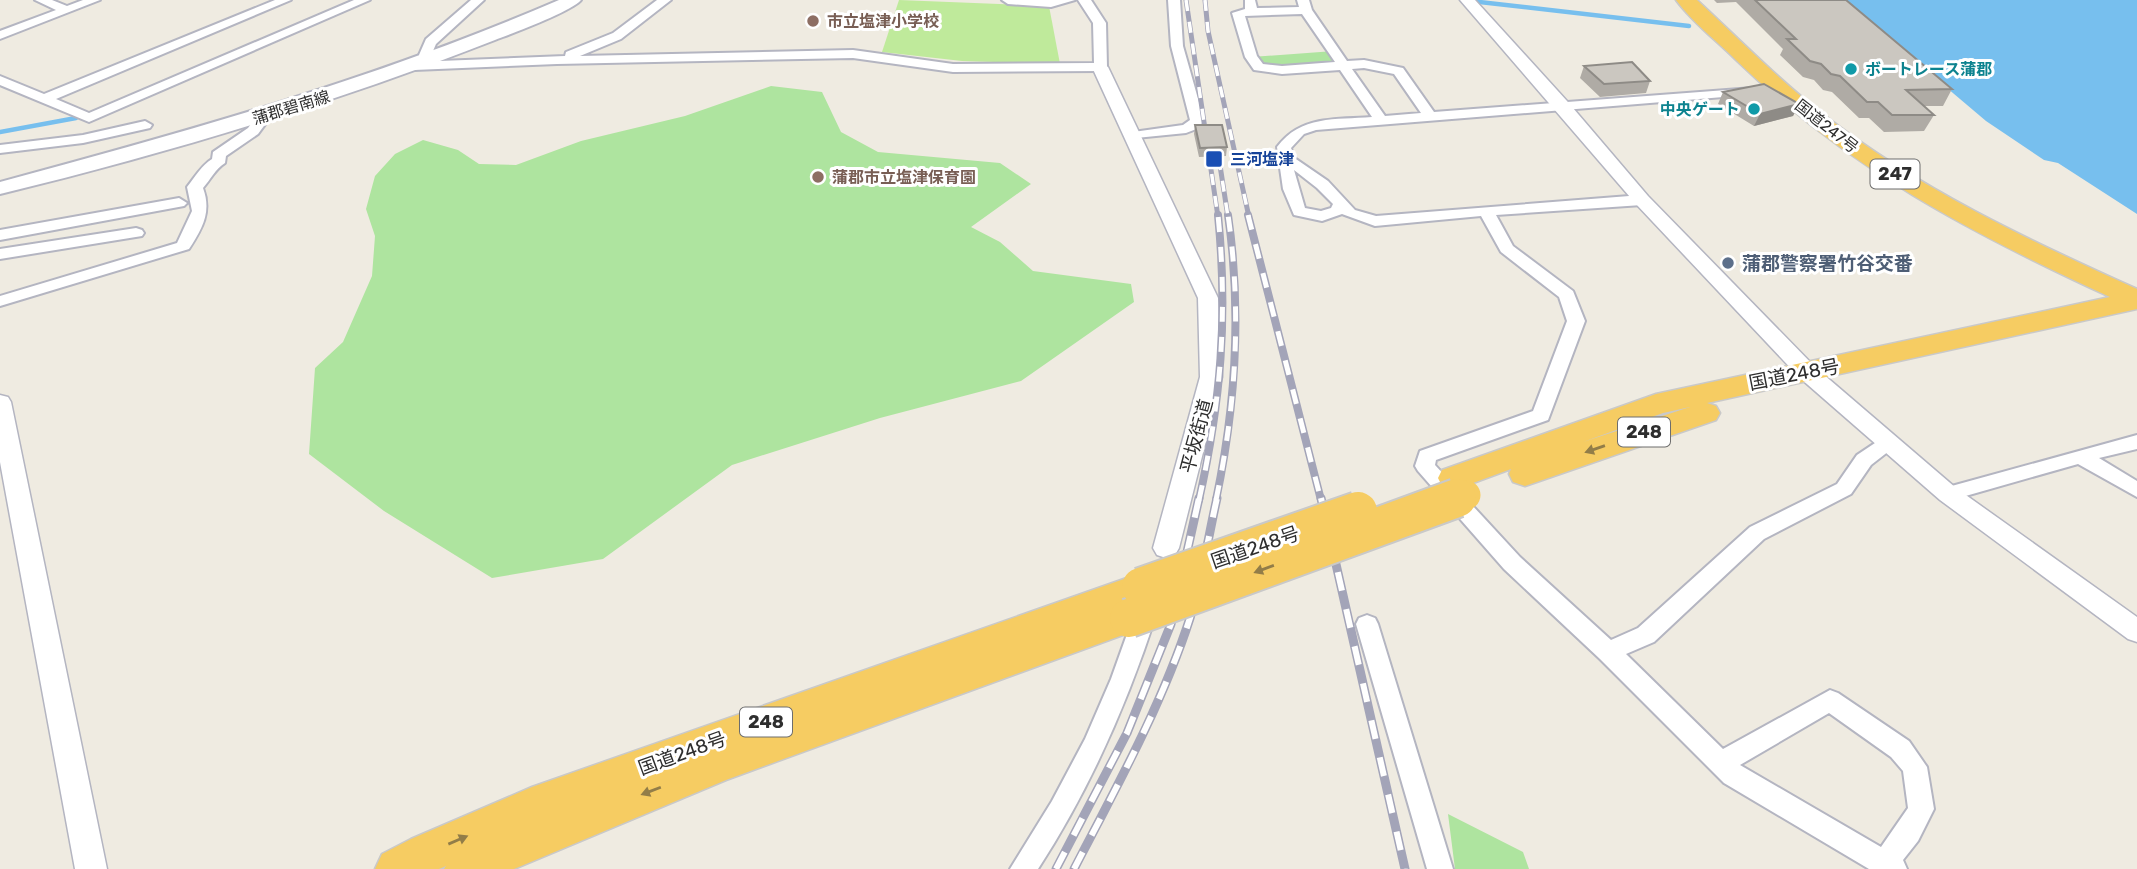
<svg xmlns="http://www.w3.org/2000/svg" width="2137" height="869" font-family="Rubik,'Noto Sans JP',sans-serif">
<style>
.green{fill:#aee49f}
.pitch{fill:#bfea9b}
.water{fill:#77bfee}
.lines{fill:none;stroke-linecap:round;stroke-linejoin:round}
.stream{stroke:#77bfee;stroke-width:4.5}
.minor-casing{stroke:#b4b5c1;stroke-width:4}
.tertiary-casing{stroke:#b4b5c1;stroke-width:3}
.secondary-casing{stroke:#b4b5c1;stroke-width:4}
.trunk-casing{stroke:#c9c9c9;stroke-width:3}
.minor{fill:#fff;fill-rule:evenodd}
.tertiary{fill:#fff;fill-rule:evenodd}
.secondary{fill:#fff;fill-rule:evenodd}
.trunk{fill:#f6cc62;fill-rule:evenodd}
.rail-far2-casing{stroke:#a3a4b8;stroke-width:5}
.rail-far1-casing{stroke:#a3a4b8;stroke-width:8}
.rail-casing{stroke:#a3a4b8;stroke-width:9}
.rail-far2{stroke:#fff;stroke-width:3.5;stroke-dasharray:11;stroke-linecap:butt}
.rail-far1{stroke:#fff;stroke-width:5;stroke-dasharray:15;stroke-linecap:butt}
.rail{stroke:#fff;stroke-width:6;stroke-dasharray:19;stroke-linecap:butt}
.trunk-bridge-far1-casing{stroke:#c9c9c9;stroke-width:32;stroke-linecap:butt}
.trunk-bridge-casing{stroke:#c9c9c9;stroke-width:42;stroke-linecap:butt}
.trunk-bridge-far1{stroke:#f6cc62;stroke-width:29}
.trunk-bridge{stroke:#f6cc62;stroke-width:38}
.wall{fill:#afaba5}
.shaded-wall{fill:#8e8b86}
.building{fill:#cbc7c0;stroke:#8e8b86;stroke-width:2}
.oneway{fill:#927d48}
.education-dot{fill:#8d6e63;stroke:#fff;stroke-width:2.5}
.culture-dot{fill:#0f9aa8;stroke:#fff;stroke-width:2.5}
.transit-dot{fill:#1a4fb4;stroke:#fff;stroke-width:2.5}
.service-dot{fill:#5c6f8a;stroke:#fff;stroke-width:2.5}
.labels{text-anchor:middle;stroke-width:6;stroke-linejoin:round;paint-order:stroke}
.far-education-label{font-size:16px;font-weight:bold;fill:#785e54;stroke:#fff;text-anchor:start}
.far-culture-label{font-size:16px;font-weight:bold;fill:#0d838f;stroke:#fff;text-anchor:start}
.far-street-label{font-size:16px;fill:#2e2e2e;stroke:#fff}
.far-transit-label{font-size:16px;font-weight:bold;fill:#164399;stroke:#fff;text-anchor:start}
.shield{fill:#fff;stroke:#6d6d6d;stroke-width:2}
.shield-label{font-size:18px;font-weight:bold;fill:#2e2e2e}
.service-label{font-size:19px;font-weight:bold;fill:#4e5e75;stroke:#fff;text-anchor:start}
.street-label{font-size:19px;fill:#2e2e2e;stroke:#fff}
</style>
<rect width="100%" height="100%" fill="#efebe1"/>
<!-- green -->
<path class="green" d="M1334,51L1345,66L1259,67L1251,57Z
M771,86L822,92L841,132L878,152L1000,163L1031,184L971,227L1000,242L1033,271L1131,284L1134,302L1021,381L880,418L732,465L603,559L492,578L384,511L309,454L315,368L343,342L372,276L375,236L366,209L375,176L395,154L423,140L458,150L479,164L516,165L581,141L685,116Z
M1448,814L1523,852L1529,869H1455Z"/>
<!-- pitch -->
<path class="pitch" d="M899,0L1049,6L1060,64L962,61L882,52Z"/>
<!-- water -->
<path class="water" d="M1843,0H2137V214L2058,163L2044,160L1986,121Z"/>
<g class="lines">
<!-- stream -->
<path class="stream" d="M1462,0L1689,26
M0,132L76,118"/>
<defs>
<path id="minor" d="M35,0H52L67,6L83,0H100L0,39V31L56,10Z
M275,0H291L56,99L89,113L354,0H370L89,122L0,85V76L44,94Z
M471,0H484L436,44L430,58H420L419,55L426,39Z
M657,0H671L621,39L580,56L853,50L953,64L1094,63L1093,23L1078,0H1091L1106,23L1107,67L1100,71L953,72L853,58L557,64L414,70L407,66L414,62L565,56L566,52L613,33Z
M1002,0H1075L1051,7L1008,4Z
M1168,0H1180L1183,46L1204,120L1199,128L1186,133L1126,139V133L1183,125L1190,120L1171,46Z
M1245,0H1255L1257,8L1299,7L1297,0H1309L1312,10L1347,61L1364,60L1403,68L1434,112L1753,88V94L1748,95L1316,130L1304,134L1291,148L1293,157L1328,181L1355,210L1376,216L1642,195L1650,200L1642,205L1496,215L1513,246L1573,291L1585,321L1548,420L1436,460L1435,465L1520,557L1611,640L1638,628L1750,527L1837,484L1857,455L1881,439H1895L1898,444L1871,465L1851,494L1764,539L1654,642L1626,654L1723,749L1830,690L1838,693L1909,741L1927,767L1934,809L1918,841L1903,860L1907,869H1869L1724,783L1600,659L1504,569L1418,471L1415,466L1420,451L1533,411L1567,321L1559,297L1501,252L1481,216L1375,226L1342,214L1322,221L1294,215L1283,189L1277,147C1301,115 1335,120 1372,117L1340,70L1282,74L1254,70L1245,57L1232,13L1245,9ZM1302,14L1335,62L1282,66L1263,64L1257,56L1245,16ZM1364,68L1394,74L1421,113L1385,116L1352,69ZM1294,170L1317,188L1333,204L1331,208L1321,211L1305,208ZM1829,713L1891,757L1903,771L1908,808L1881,847L1740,765Z
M265,111L272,115L258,134L226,156L225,163C215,169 211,179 203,188C212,212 202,229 189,249L0,306V296L177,243L192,211L187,187C195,177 202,165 212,159L213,152L248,128L260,112Z
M145,121L152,125L150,128L83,143L0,153V145L83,135Z
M179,198L187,203L184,206L0,240V230Z
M136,228L142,230L144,233L142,236L0,259V249Z
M2137,435V449L2099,458L2137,481V497L2078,464L1948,501L1941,499L1938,494L1941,489L1948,487Z
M1146,603L1154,606L1157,612C1128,702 1090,789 1038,869H1010L1052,801L1085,739L1111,679L1135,612L1138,606Z
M1367,615L1375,618L1378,624L1453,869H1427L1356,624L1359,618Z"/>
<path id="tertiary" d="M1460,0H1475L1567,101L1648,196L1816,368L1956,488L2137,617V642L2128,639L1940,500L1800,378L1636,204Z
M1100,62L1108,67L1218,298L1222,377L1179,548L1175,555L1166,558L1157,555L1153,548L1200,377L1198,298L1092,67Z
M0,395L8,397L11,402L107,869H75L0,462Z"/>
<path id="secondary" d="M559,0H581C571,12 513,33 495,40C334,103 168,153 0,194V182C190,131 378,78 559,0Z"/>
<path id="trunk" d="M1676,0H1697C1739,39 1779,80 1824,115C1919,189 2028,240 2137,289V309L1707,403L1716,406L1720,413L1716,420L1525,486L1513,482L1509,474L1511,469L1454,490L1442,486L1438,478L1442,470L1656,394L2110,297C1969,232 1849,169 1736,60C1717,41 1692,22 1676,0ZM1690,407L1583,442L1663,413Z
M1141,573L1154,577L1159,587L1154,597L1133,605L1142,608L1147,618L1142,628L726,780L514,869H444L446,866L439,869H375L382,854L411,839L532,787Z"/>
</defs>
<!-- minor casing -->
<use href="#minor" class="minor-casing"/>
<!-- tertiary casing -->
<use href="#tertiary" class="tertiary-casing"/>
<!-- secondary casing -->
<use href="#secondary" class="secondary-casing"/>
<!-- trunk casing -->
<use href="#trunk" class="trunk-casing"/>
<!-- minor -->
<use href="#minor" class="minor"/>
<!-- tertiary -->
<use href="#tertiary" class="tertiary"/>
<!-- secondary -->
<use href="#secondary" class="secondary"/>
<!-- trunk -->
<use href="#trunk" class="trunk"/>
<defs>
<path id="rail-far2" d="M1186,0L1218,217
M1205,0L1208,31L1249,217
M1219,159L1228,217"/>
<path id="rail-far1" d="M1248,215L1321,500
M1199,500C1221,401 1228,316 1218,215
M1216,500C1236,405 1242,312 1228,215"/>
<path id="rail" d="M1321,498L1405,869
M1056,869L1127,733L1171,624L1199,498
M1074,869C1116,788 1162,705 1190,618C1202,579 1208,538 1217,498"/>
</defs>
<!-- rail-far2 casing -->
<use href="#rail-far2" class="rail-far2-casing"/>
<!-- rail-far1 casing -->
<use href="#rail-far1" class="rail-far1-casing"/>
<!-- rail casing -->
<use href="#rail" class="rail-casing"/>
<!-- rail-far2 -->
<use href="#rail-far2" class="rail-far2"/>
<!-- rail-far1 -->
<use href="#rail-far1" class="rail-far1"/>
<!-- rail -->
<use href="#rail" class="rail"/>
<defs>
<path id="trunk-bridge-far1" d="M1453,500L1466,495"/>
<path id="trunk-bridge" d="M1141,587L1358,511
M1129,618L1457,498"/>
</defs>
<!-- trunk-bridge-far1 casing -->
<use href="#trunk-bridge-far1" class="trunk-bridge-far1-casing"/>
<!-- trunk-bridge casing -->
<use href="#trunk-bridge" class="trunk-bridge-casing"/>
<!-- trunk-bridge-far1 -->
<use href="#trunk-bridge-far1" class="trunk-bridge-far1"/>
<!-- trunk-bridge -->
<use href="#trunk-bridge" class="trunk-bridge"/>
</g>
<!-- wall -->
<path class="wall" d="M1714,0H1846L1952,89L1943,106H1924L1934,115L1924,131L1884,132L1869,118H1859L1832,92L1823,90L1814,80L1803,77L1780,55L1783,49L1736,2L1717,3Z
M1584,66L1650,81L1646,93L1600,97L1580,78Z
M1723,92L1799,104L1793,116L1754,126L1718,104Z
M1195,125L1227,147L1226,156L1199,157L1194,134Z"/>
<!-- shaded-wall -->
<path class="shaded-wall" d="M1799,104L1793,116L1754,126L1760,114Z"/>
<!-- building -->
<path class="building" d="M1755,0H1846L1952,89L1906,90L1934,115H1892L1878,102H1867L1840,76L1831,74L1821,64L1810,61L1787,39H1796Z
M1632,62L1650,81L1604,84L1584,66Z
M1764,84L1799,104L1760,114L1723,92Z
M1195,125H1222L1227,147L1200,148Z"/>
<!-- one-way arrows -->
<defs><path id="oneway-solid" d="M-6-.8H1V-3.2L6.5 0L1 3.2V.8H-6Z" transform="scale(1.75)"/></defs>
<g class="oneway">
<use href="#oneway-solid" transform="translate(1595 449) rotate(161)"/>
<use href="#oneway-solid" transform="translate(1264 569) rotate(160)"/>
<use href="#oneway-solid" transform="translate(651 791) rotate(159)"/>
<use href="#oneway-solid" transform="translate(458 840) rotate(-23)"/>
</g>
<!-- markers -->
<g class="education-dot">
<circle cx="813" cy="21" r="7"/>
<circle cx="818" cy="177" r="7"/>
</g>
<g class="culture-dot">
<circle cx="1851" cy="69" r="7"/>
<circle cx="1754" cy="109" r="7"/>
</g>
<rect class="transit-dot" x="1205" y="150" width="18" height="18" rx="3.5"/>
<circle class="service-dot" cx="1728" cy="263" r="7"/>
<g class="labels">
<!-- far-education labels -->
<g class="far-education-label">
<text x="827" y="27">市立塩津小学校</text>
<text x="832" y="183">蒲郡市立塩津保育園</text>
</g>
<!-- far-culture labels -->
<g class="far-culture-label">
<text x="1865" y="75">ボートレース蒲郡</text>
<text x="1740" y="115" text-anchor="end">中央ゲート</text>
</g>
<!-- far-street labels -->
<g class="far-street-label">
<text transform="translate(291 107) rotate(-17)" y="6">蒲郡碧南線</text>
<text transform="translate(1827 126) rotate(38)" y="6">国道247号</text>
</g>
<!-- far-transit labels -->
<g class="far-transit-label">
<text x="1230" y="165">三河塩津</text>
</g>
<!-- shield labels -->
<g class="shield">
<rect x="1870.5" y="159.5" width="49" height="29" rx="5"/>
<rect x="1618" y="417.5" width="52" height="29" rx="5"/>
<rect x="740" y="707.5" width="52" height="29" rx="5"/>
</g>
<g class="shield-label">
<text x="1895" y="180">247</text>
<text x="1644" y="438">248</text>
<text x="766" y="728">248</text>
</g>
<!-- service labels -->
<g class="service-label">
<text x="1742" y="270">蒲郡警察署竹谷交番</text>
</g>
<!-- street labels -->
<g class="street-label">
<text transform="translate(1794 374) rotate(-11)" y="7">国道248号</text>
<text transform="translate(1196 436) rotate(-75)" y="7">平坂街道</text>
<text transform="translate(1255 547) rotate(-19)" y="7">国道248号</text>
<text transform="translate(682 753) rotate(-20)" y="7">国道248号</text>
</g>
</g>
</svg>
